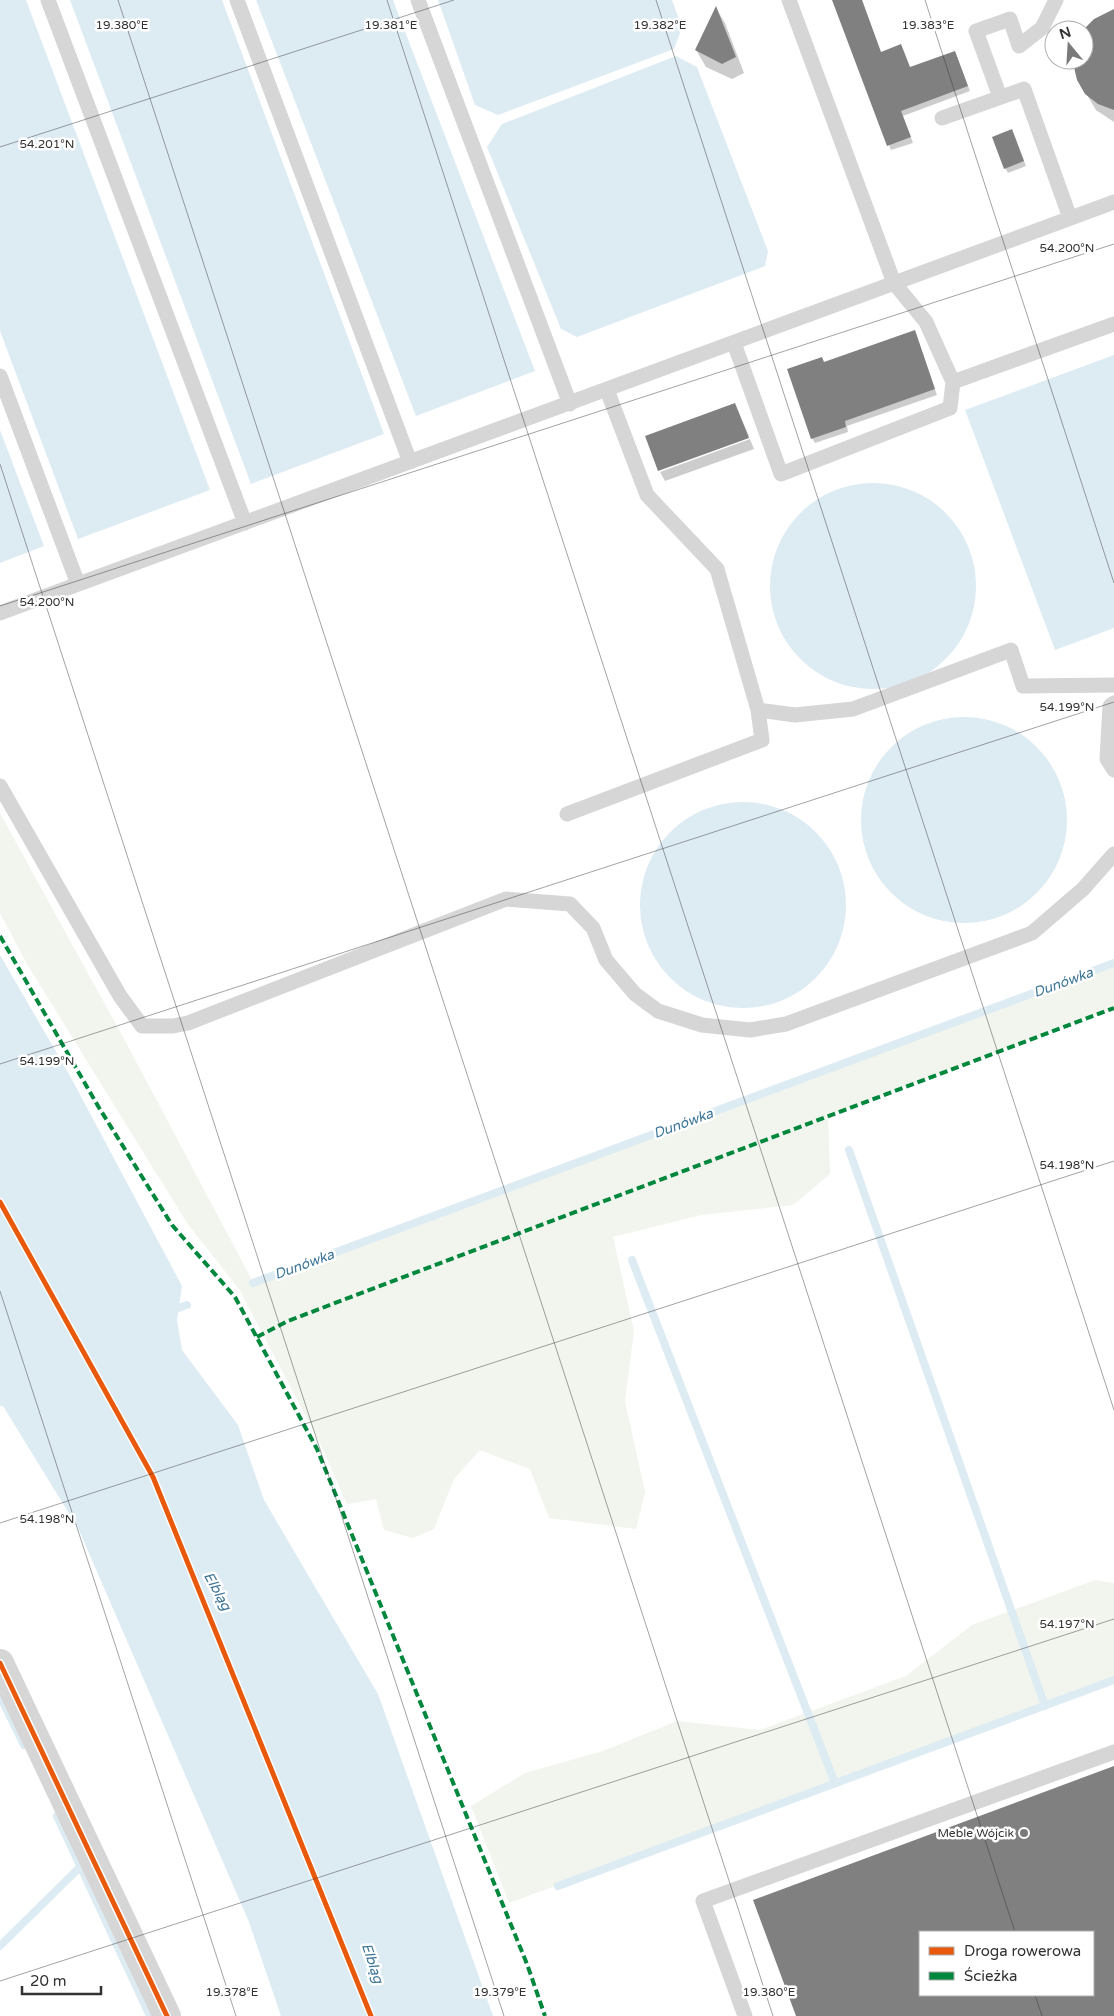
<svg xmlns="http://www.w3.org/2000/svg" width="1114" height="2016" font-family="'Varela Round',sans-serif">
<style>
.green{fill:#f1f5ed}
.water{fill:#ddebf3}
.shadow{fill:#0003;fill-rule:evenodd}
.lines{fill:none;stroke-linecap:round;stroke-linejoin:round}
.stream{stroke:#ddebf3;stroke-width:8}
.ferry{stroke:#3d7698;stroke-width:1;stroke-dasharray:6 5;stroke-linecap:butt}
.building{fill:#808080;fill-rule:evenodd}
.lane{stroke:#d6d6d6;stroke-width:15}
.street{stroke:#d6d6d6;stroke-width:28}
.quiet{stroke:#00873e;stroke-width:4;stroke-dasharray:8 4;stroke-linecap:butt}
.cycleway-casing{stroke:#fff;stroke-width:8}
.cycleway{stroke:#e8590c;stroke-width:5}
.ticks{fill:none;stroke:#323232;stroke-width:1;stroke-opacity:0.45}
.poi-dot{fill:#7a7a7a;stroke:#fff;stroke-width:2}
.labels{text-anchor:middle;stroke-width:5;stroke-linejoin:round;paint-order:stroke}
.poi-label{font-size:12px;fill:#323232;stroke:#fff;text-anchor:end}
.water-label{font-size:14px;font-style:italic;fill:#3d7698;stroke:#fff}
.ticks-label{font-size:12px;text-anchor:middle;fill:#323232;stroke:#fff;stroke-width:5;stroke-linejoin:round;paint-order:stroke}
</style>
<rect width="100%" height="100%" fill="#fff"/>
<!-- green -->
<path class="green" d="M0,813L130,1050L253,1282L1114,963V1008L828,1116L830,1174L793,1205L701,1215L613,1237L634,1331L625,1401L645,1492L636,1529L549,1518L530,1469L480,1450L454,1479L434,1529L413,1538L384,1530L376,1499L347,1504L321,1445L239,1289L187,1223L27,964L0,913Z
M1095,1580L1114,1583V1680L509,1903L471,1806L525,1773L603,1751L677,1721L760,1730L906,1676L972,1625Z"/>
<!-- water -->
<path class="water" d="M0,0H26L210,490L78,539L0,331Z
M70,0H222L384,434L251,484Z
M256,0H393L535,371L416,416Z
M438,0H672L682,27L674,49L498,115L475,105Z
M676,56L697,67L768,251L765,266L577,337L561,329L487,147L502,124Z
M1114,355V628L1055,650L965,410Z
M0,430L44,546L0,563Z
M770 586a103 103 0 1 1 206 0a103 103 0 1 1-206 0Z
M861 820a103 103 0 1 1 206 0a103 103 0 1 1-206 0Z
M640 905a103 103 0 1 1 206 0a103 103 0 1 1-206 0Z
M0,955L69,1074L182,1286L177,1320L182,1350L238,1425L264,1500L378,1694L493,2016H281L249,1922L78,1528L3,1406H0Z"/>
<!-- shadow -->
<path class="shadow" d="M833,0H862L881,53L910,68L955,52L970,91L903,116L913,143L891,150Z
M716,8L725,23L744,73L732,79L706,67L696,50Z
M1114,12V122L1096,110L1078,80L1074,60H1084Z
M1014,135L1026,166L1008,173L1005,168Z
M917,337L937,395L847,426L848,432L815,443L812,438L824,363Z
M735,404L749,436L659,470Z
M750,439L754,449L665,481L660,472Z
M1114,1768V2016H798ZM920,1932H1093V1995H920Z"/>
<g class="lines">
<!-- stream -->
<path class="stream" d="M849,1150L1045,1706
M632,1260L835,1783
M253,1283L1114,963
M170,1311L187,1305
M0,1696L24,1745
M57,1816L150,2016
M558,1886L1114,1680
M0,1946L81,1866"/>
<!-- ferry -->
<path class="ferry" d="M0,1202L153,1477L371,2016"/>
</g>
<!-- building -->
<path class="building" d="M832,0H862L881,52L901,44L910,67L955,51L968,86L901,111L911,137L887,146Z
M716,6L736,57L722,64L695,50Z
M1114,9V110L1098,104L1085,94L1077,80L1073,63V60H1084L1083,30L1094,19Z
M1012,129L1024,161L1004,169L992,137Z
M915,330L935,389L845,421L846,427L811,439L787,369L822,357L824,362Z
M735,403L749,438L658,471L645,436Z
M1114,1766V2016H796L753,1900ZM920,1932H1093V1995H920Z"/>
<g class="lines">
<!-- lane -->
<path class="lane" d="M48,0L245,523
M237,0L410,462
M418,0L570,404
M789,0L894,283L926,322L953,382L1114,324
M1000,97L976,31L1010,19L1019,46L1042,28L1056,0
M942,118L1024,89L1070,218
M734,343L781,474L950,408L953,382
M0,376L78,584
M607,390L647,495L717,569L758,710L795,715L853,709L1011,650L1023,686L1114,685
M0,613L1114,202
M1114,703L1110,706L1107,759L1114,770
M0,786L120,996L142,1026H173L188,1023L506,899L570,904L593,928L606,960L635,994L658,1011L702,1025L750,1030L786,1024L1032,933L1083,889L1114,854
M567,814L762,740L758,710
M745,2016L703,1901L1114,1752"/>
<!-- street -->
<path class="street" d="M0,1663L167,2016"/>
<!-- quiet -->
<path class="quiet" d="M0,936L98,1106L172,1225L235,1297L317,1449L527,1964L545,2016
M257,1337L288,1321L356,1295L1114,1008"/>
<defs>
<path id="cycleway" d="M0,1202L153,1477L371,2016
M0,1663L167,2016"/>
</defs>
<!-- cycleway casing -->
<use href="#cycleway" class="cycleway-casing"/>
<!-- cycleway -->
<use href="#cycleway" class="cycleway"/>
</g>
<!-- ticks -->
<path class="ticks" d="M118,0L773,2016M387,0L1015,1932M656,0L1114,1410M925,0L1114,583M0,147L454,0M0,464L504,2016M0,606L1114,244M0,1064L1114,702M0,1291L236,2016M0,1523L1114,1161M0,1981L1114,1619M1035,1995L1042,2016"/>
<!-- markers -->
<circle class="poi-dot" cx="1024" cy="1833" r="5"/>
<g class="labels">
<!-- poi labels -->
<g class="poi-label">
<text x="1014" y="1837">Meble Wójcik</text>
</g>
<!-- water labels -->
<g class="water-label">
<text transform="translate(1063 982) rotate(-20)" y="5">Dunówka</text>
<text transform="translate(683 1123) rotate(-20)" y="5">Dunówka</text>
<text transform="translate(304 1264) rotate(-20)" y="5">Dunówka</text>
<text transform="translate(218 1591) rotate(61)" y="5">Elbląg</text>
<text transform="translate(373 1963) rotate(72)" y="5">Elbląg</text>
</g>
</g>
<g class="ticks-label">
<text x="122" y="29">19.380°E</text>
<text x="391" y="29">19.381°E</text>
<text x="660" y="29">19.382°E</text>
<text x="928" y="29">19.383°E</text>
<text x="47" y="148">54.201°N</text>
<text x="1067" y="252">54.200°N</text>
<text x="47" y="606">54.200°N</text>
<text x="1067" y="711">54.199°N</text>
<text x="47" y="1065">54.199°N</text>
<text x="1067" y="1169">54.198°N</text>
<text x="47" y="1523">54.198°N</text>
<text x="1067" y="1628">54.197°N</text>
<text x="232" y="1996">19.378°E</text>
<text x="500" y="1996">19.379°E</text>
<text x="769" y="1996">19.380°E</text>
</g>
<!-- legend -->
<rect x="919" y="1931" width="175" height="65" fill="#ffffff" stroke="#adadad"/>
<rect x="929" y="1947" width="25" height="8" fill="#e8590c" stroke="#adadad"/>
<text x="964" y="1956" font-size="15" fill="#323232">Droga rowerowa</text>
<rect x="929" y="1972" width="25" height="8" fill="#00873e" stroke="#adadad"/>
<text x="964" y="1981" font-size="15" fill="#323232">Ścieżka</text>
<!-- north arrow -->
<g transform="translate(1069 45) rotate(342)"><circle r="24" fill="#ffffff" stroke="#adadad"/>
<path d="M0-4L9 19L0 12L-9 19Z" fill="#7a7a7a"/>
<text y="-8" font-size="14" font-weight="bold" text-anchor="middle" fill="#323232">N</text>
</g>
<!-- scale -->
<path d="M22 1986v8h79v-8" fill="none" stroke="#323232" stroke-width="2.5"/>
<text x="30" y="1986" font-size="15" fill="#323232" stroke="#ffffff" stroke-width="4" paint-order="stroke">20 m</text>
</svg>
